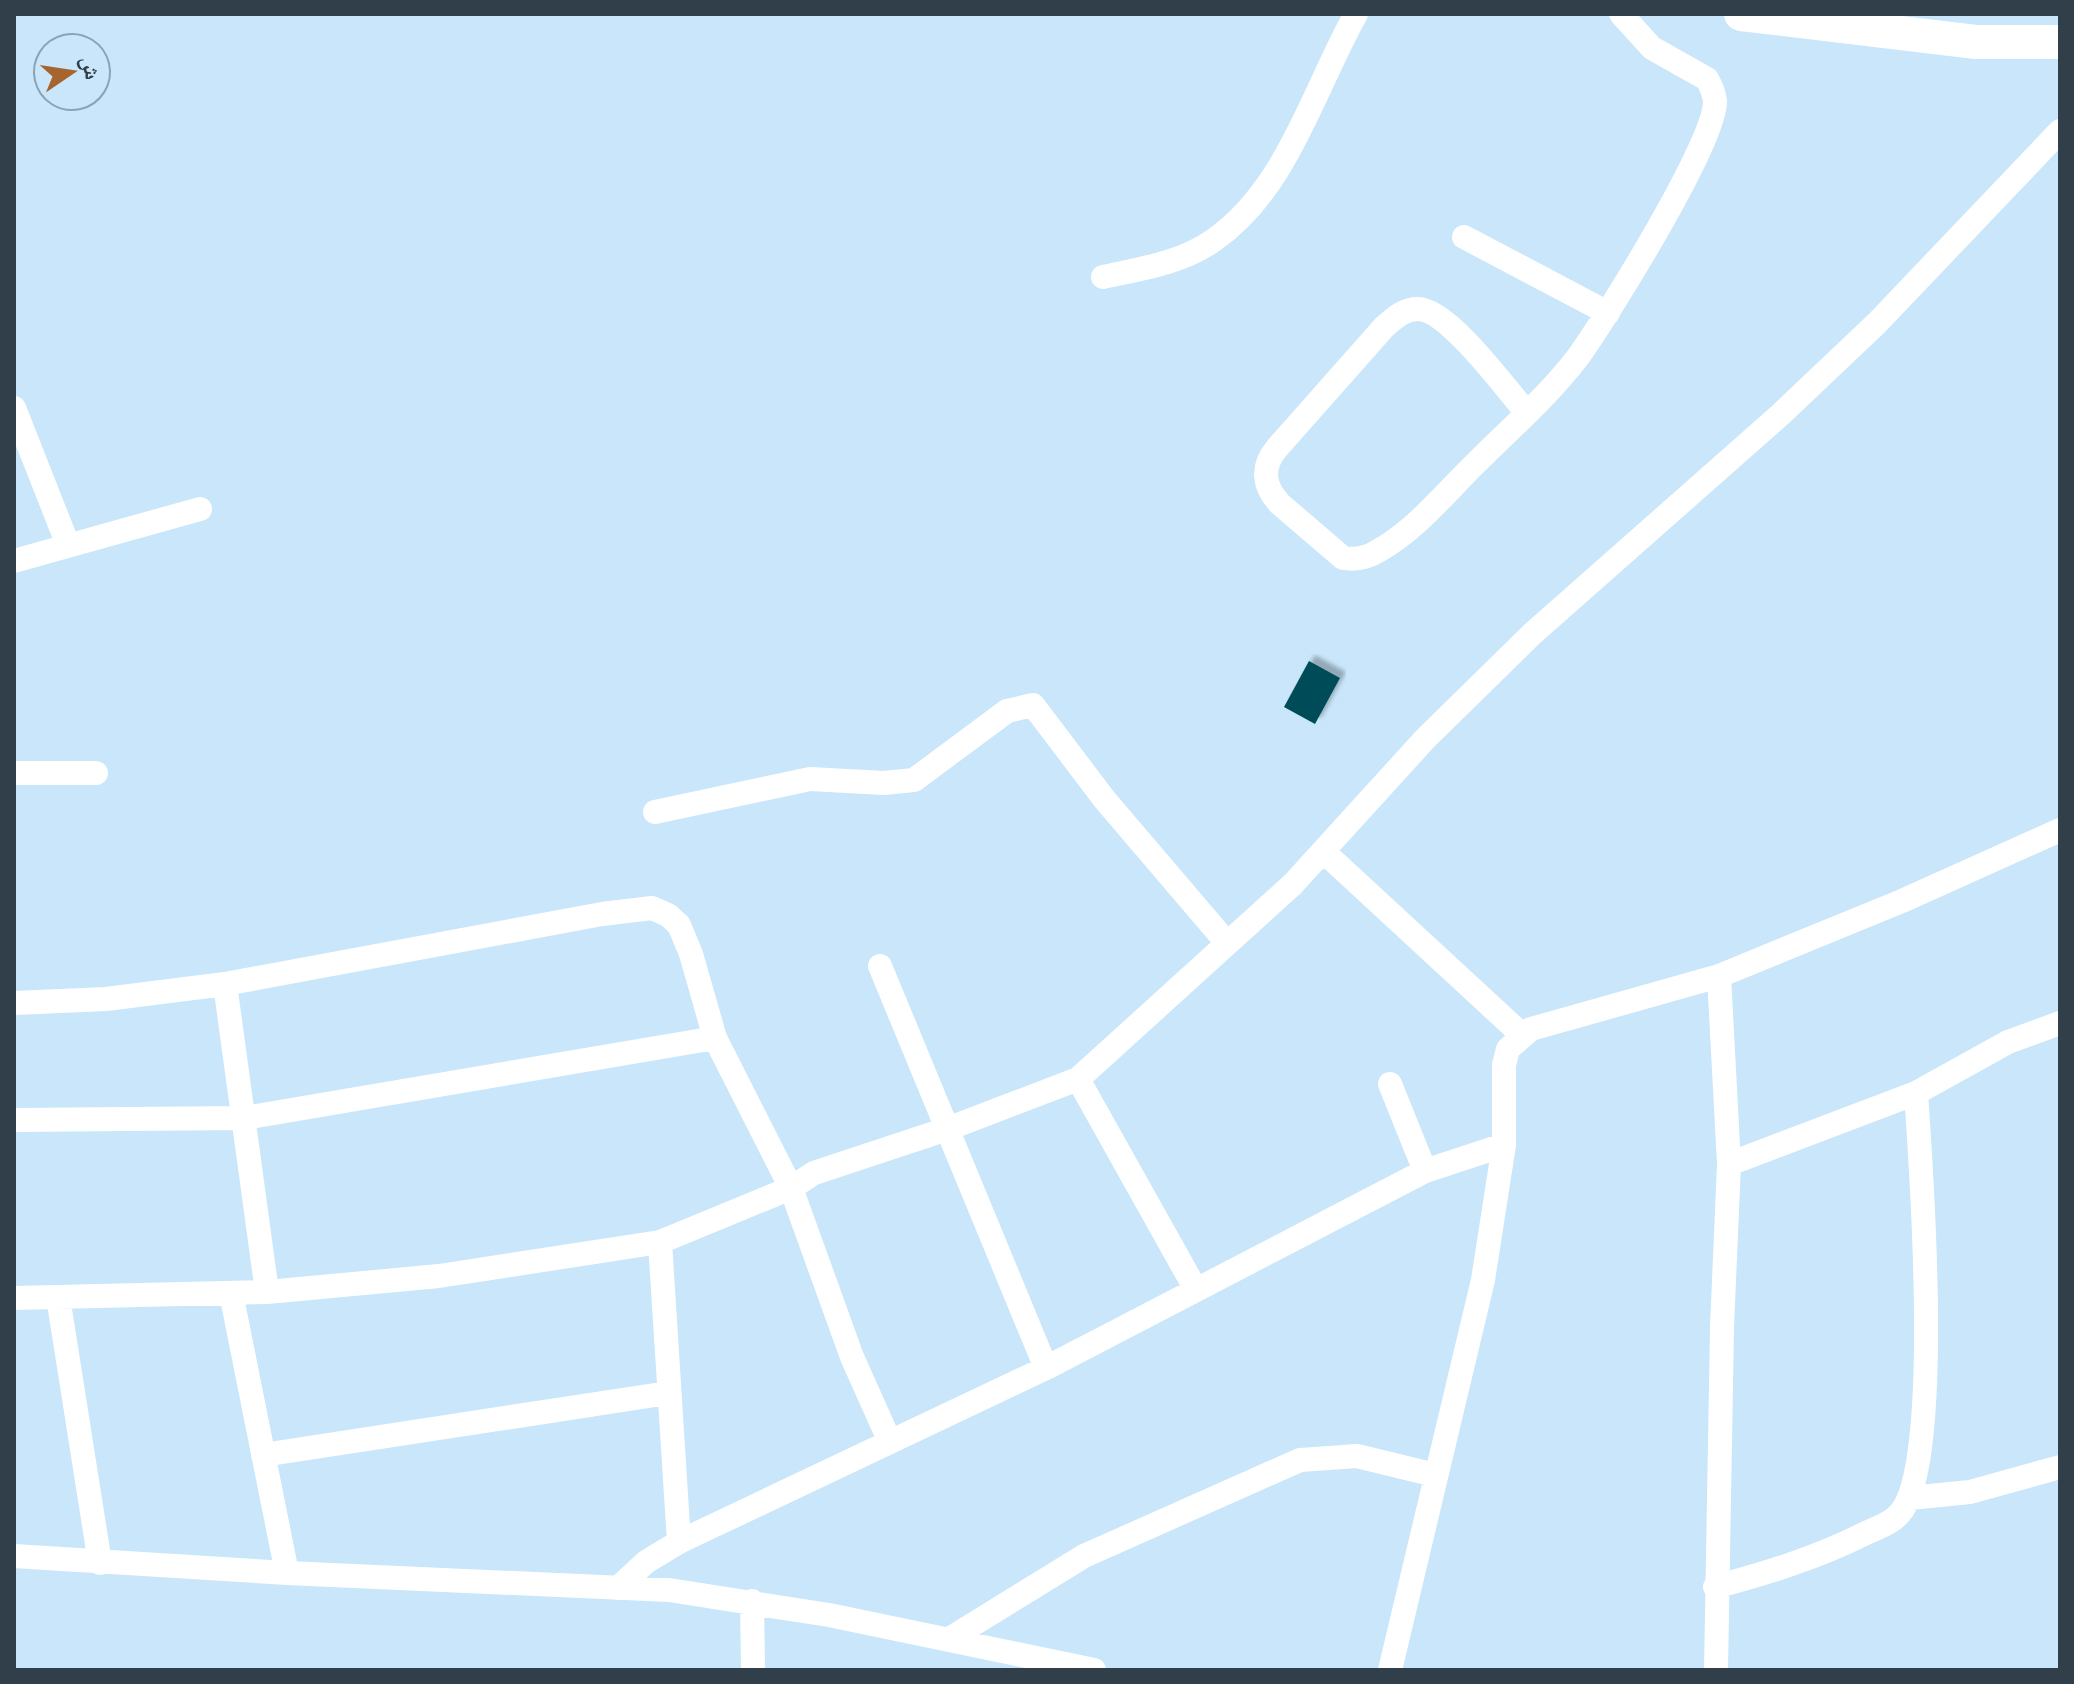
<svg xmlns="http://www.w3.org/2000/svg" width="2074" height="1684" font-family="'DM Sans','Noto Naskh Arabic',sans-serif">
<style>
.building{fill:#064b59;filter:url(#shadow)}
.lines{fill:none;stroke-linecap:round;stroke-linejoin:round}
.minor{stroke:#fff;stroke-width:24}
.highway{stroke:#fff;stroke-width:34}
</style>
<defs>
<filter id="shadow"><feDropShadow dx="6" dy="-6" stdDeviation="2" flood-color="#0004"/></filter>
</defs>
<rect width="100%" height="100%" fill="#c9e6fa"/>
<!-- building -->
<path class="building" d="M1309,661L1340,678L1315,724L1284,707Z"/>
<g class="lines">
<!-- minor -->
<path class="minor" d="M1464,237L1608,313
M1103,277C1140,269 1182,263 1214,240C1288,188 1313,90 1356,14
M14,408L68,545
M1527,413C1506,389 1448,309 1418,309C1404,309 1395,318 1385,326L1277,448C1261,467 1263,486 1280,504L1343,558C1356,560 1367,558 1378,551C1416,530 1446,492 1477,462C1511,428 1549,395 1578,357C1606,318 1716,142 1715,101C1714,93 1711,86 1707,79L1652,48L1621,14
M14,561L200,509
M14,773H96
M655,812L810,779L884,783L914,780L1007,711L1033,705L1105,800L1227,943
M1324,852L1521,1034
M880,966L1046,1368
M1719,976L1729,1164L1916,1093L2008,1042L2060,1023
M225,984L267,1292
M14,1003L106,999L225,984L602,914L652,908L668,915L679,925L691,954L715,1038L791,1188L852,1357L890,1442
M1078,1079L1195,1288
M1390,1084L1425,1171
M14,1120L244,1118L715,1038
M660,1242L679,1542
M231,1293L287,1573
M58,1297L100,1563
M14,1298L267,1292L439,1276L660,1242L791,1188L814,1173L950,1128L1078,1079L1293,884L1425,739L1532,634L1780,415L1877,323L2060,131
M263,1455L668,1393
M1910,1498L1970,1492L2060,1467
M14,1556L287,1573L669,1590L829,1615L1094,1670
M1715,1587C1767,1573 1816,1558 1864,1534C1876,1528 1891,1524 1900,1513C1943,1466 1921,1165 1916,1093
M618,1588L646,1562L679,1542L1046,1368L1425,1171L1504,1145
M752,1601L753,1670
M951,1638L1084,1556L1300,1460L1357,1456L1435,1475
M1390,1670L1483,1280L1504,1145V1065L1508,1049L1531,1029L1719,976L1902,901L2060,830
M1716,1670L1722,1327L1729,1164"/>
<!-- highway -->
<path class="highway" d="M1741,14L1976,42H2060"/>
</g>
<!-- border -->
<rect width="2074" height="1684" fill="none" stroke="#303f49" stroke-width="32"/>
<!-- north arrow -->
<g transform="translate(72 72) rotate(77)"><circle r="38" fill="#c9e6fa" stroke="#8ca3b3" stroke-width="2"/>
<path d="M0-6L14 30L0 20L-14 30Z" fill="#a6652f"/>
<text y="-12" font-size="22" font-weight="bold" text-anchor="middle" fill="#303f49">ش</text>
</g>
</svg>
